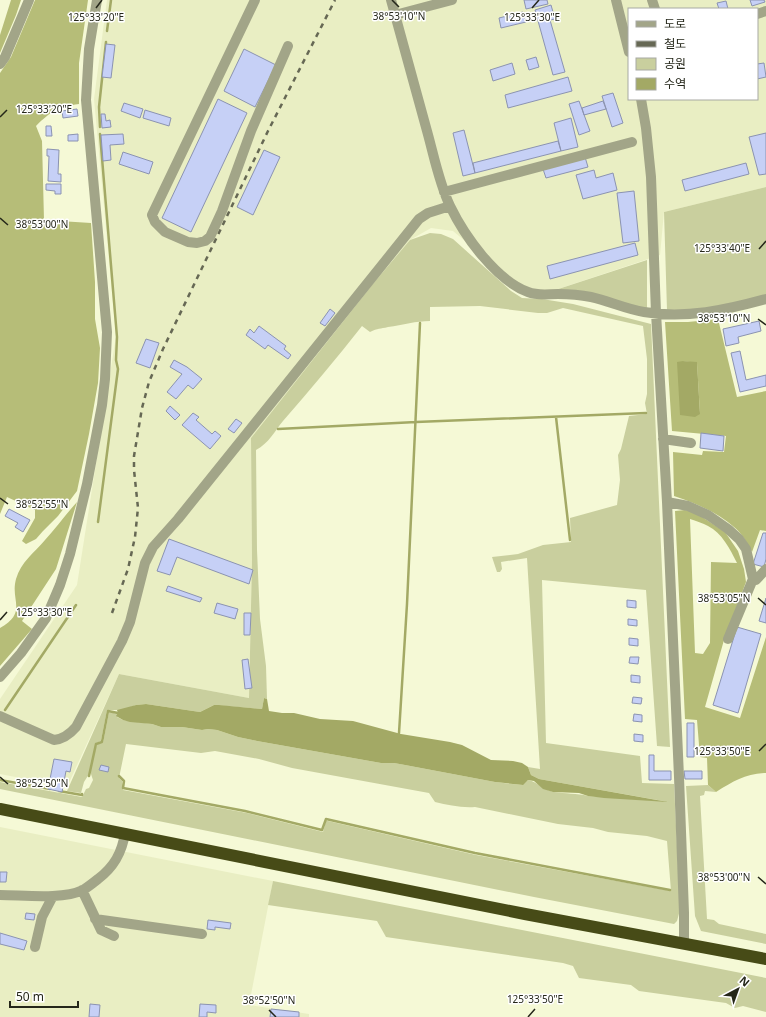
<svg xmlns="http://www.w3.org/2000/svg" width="766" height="1017" font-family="'Noto Sans','Noto Sans KR',sans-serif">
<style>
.built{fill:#e9eec3;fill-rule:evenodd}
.green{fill:#c9cf9e;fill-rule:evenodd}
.forest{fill:#b6bd78;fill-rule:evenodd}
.water{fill:#a3a965}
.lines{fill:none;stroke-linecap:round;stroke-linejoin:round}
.stream{stroke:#a3a965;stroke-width:2.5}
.building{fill:#c6d0f6;stroke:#8b93b1}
.minor{stroke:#a2a588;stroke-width:10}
.highway{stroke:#474b17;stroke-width:12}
.rail{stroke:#666854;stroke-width:2.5;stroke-dasharray:5 5;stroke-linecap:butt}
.ticks{fill:none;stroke:#25271a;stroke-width:1.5}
.ticks-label{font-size:10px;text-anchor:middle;fill:#25271a;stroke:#fff;stroke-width:3;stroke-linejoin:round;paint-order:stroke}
</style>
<rect width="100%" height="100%" fill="#f5f9d6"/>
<!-- built -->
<path class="built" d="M107,0H766V187L664,212L660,255L540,295H530L453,231L431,228L410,240L372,285L251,438L252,560L249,698L119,674L67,787L0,774V699L77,585L116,336L94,99ZM629,9H757V99H629Z
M0,827L273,881L249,1005L309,1014V1017H0Z"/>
<!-- green -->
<path class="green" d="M766,187V297L699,310H667L664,212Z
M430,233L441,234L453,239L511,291L522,298L542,299L573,304L651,324L670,747L657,746L646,590L542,580L546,743L640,756L642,783L674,784L680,910L677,921L674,924L534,897L0,789V782L82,797L86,789L89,788L93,780L91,774V766L97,744L103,743L109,712L118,714L117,717L123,720L152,724L161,727H182L202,730L208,729L217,730L238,737L257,741L381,763H394L405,765L495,782L522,785L528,780C538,782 543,790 554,792C565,794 577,793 588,796L663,801L539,779L531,775L528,767L540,769L527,558L501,562L502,569L500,572H497L492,557L518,554L543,545L571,542L570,518L617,505L620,480L618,455L621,449L629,416L647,414L645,403L647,394V359L643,326L563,308L547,313H538L480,306L430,307V321C416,321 403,325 388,327C380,329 378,328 370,332L362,326C336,359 310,390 283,421C274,432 269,443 256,450L257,550L260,619L266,666L267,699L264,698L262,709L214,705L200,712L146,704L136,705L123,710H107L101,741L96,743L89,774L84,782L81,793L67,791L119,674L249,698L252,560L251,438L372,285L410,240ZM126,744L201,753L215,751L259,759L292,768L429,793L435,802C448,805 461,808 475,807L558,824L593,828L608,832L647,836L667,841L671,891L476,855L328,821H326L323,832L247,813L123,790L122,781L119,778Z
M647,260V308L540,295Z
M708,785L716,792L705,791L704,795L700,796L707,919L714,920L719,924L766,934V944L701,931L695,916L686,786Z
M273,881L766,978V1012L743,1006L735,1008L726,1003L639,991L631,985L579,978L573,966L563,963L386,937L377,921L268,905Z"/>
<!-- forest -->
<path class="forest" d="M11,0H21L16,15L0,53V35Z
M35,0H88L79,63V104C58,107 51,111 36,126L42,141L44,220L91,223L95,282V319L100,348L98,383L89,434L77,491L58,516L43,531L36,539L26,544L22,541L35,518V510L7,497L0,514V73L11,57Z
M718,319L737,397L766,391V531L760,530L752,552C747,543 742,533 734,527C717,512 695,503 674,496L673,452L702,455L703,451L724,452L726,436L672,431L665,322H688ZM683,361L697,363L700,414Z
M77,502L56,569L22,621L32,629L0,666V628C28,612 10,601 16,579C21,562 34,553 45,540C56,528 66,514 77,502Z
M685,510L696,513L725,532L738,551L744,569L746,582L724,640L705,707L740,718L766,637V773C745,774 734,781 716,792L708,785L707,758L700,757L697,720L685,719L675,511ZM690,519C696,521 703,523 708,526C722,533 730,549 737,563L711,562L710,643L703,654L695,653Z"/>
<!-- water -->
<path class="water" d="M683,361L697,362L700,414L695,417L680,415L677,362Z
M264,698L267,699L269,711L282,713H294L320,719L353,721L401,734L450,742L462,745L491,760L513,761L522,763L528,767L531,775L539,779L668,802L604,798L588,796L579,793L553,792L543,789L534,781L528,780L523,785L495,782L405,765L394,763H381L257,741L238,737L217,730L208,729L202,730L182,727H161L152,724L130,722L123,720L116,716L118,713L117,710L136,705L146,704L200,712L214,705H219L262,709Z"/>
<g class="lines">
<!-- stream -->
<path class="stream" d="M107,31L111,0
M100,127L99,107L106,42
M556,417L570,540
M278,429L416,422L646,413
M98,522L118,369L116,360L117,337L100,134
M5,710L76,605
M399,733L407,604L420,323
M89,776L96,744L102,742L108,711L118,713
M119,776L124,781L123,788L245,811L322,830L326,819L475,853L670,890
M0,780L50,789
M59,791L82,795V794"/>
</g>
<!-- building -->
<path class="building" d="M524,0H547L548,4L526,9Z
M750,0H764L765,2L752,6Z
M726,1L728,9H719L717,3Z
M551,5L555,19L550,20L565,72L553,75L535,10Z
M523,12L526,22L501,28L499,18Z
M106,44L115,45L111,78L102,77Z
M244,49L276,65L255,107L224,91Z
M536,57L539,67L529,70L526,60Z
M512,63L515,74L493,81L490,70Z
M764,63L766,77L757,79V64Z
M568,77L572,91L508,108L505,95Z
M613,93L623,123L612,127L602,96Z
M218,99L247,113L191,232L162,218Z
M579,101L590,131L579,135L569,104Z
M603,101L606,109L584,115L582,108Z
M124,103L143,109L140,118L121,111Z
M77,109L78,116L63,118L62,111Z
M145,110L171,118L169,126L143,118Z
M101,114H105L106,121L110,120L111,127L102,128Z
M571,118L578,147L561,151L554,123Z
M46,126H51L52,136H46Z
M464,130L475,173L463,176L453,133Z
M766,133V174L759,175L749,137Z
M78,134V141H68V135Z
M123,134L124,144L110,145L111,160L103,161L101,135Z
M558,141L561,151L475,173L473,163Z
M47,149L59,150L58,174H61V182L48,181L49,156H47Z
M264,150L280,157L253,215L237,207Z
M123,152L153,162L149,174L119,164Z
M585,157L588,167L546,178L543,169Z
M746,163L749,174L685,191L682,180Z
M594,170L596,178L613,173L617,190L583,199L576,175Z
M46,184H61V194H55V191L46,190Z
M634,191L639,241L623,243L617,193Z
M635,243L638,255L550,279L547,266Z
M330,309L335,313L325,326L320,323Z
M759,321L761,331L738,337L739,343L726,346L723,329Z
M259,326L286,346L284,349L291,355L288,359L268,345L265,349L246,335L250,329L254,333Z
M146,339L159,343L150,368L136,363Z
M740,351L746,380L766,375V386L740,392L731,353Z
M174,360L187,367L202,379L193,389L188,385L176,399L167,392L182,374L170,367Z
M170,406L180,415L175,420L166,411Z
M193,413L199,417L196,420L212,434L215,431L221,436L210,449L182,425Z
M236,419L242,423L234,433L228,429Z
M701,433L724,436L723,451L700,448Z
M9,509L30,520L23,532L15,527L18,523L5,516Z
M763,533H766V559L764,567L753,564Z
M169,539L253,570L249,584L177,557L170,575L157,571Z
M168,586L202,598L200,602L166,591Z
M766,598V623L759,621Z
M627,600L636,601V608L627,607Z
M217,603L238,609L235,619L214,613Z
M244,613H251L250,635H244Z
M628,619L637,620V626L628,625Z
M737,627L761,634L738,713L713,705Z
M629,638L638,639V646L629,645Z
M630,657H639L638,664L629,663Z
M248,659L252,688L245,689L242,660Z
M631,675L640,676V683L631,682Z
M633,697L642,698L641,704L632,703Z
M634,714L642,715V722L633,721Z
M687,723H694V757H687Z
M634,734L643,735V742L634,741Z
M649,755H654V771H671V780H649Z
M54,759L72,762L70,772L66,771L62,792L48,789Z
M101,765L109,767L108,772L99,770Z
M684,771H702V779H685Z
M0,872H7L6,882H0Z
M26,913L35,914L34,920L25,919Z
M208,920L231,923L230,929L215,927V930L207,929Z
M0,933L27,941L24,950L0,944Z
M90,1004L100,1005L99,1017H89Z
M200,1004L216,1005V1013L207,1012V1017H199Z
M271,1009L299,1012V1017H270Z"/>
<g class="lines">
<!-- minor -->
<path class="minor" d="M255,0L152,215L155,222L165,232L188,242L197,243L205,241L210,237L222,211L251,131L288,46
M391,0C403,44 415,88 427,131C434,156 439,183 450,206C465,237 496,280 528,292C538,296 548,294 558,294C569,294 581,295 591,297C609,301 626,309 644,312C686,319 726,310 766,299
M616,0L629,52
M652,0L655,9
M757,14L766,11
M395,15L452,0
M0,64L5,57L29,0
M641,99L646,128L651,177L656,313L667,502L679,777L684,913V943
M444,192L632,142
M663,439L691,443
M667,502L688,506L708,515L728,529L739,539L746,549L753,579L728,639
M753,579L756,580L766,569
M0,677L21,653L46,618L60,585L70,554L87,484L102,405L105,379L107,332L86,100L89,49L97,0
M0,716L54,740C64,739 70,734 76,727L122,641L130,622L145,563L153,547L178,519L419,219L428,213L450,206
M82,890L101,930L114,936
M0,895C23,895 62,900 83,890C88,887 93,883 98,879C114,867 122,853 125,833
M95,919L202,934
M35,947L42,917L53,896"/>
<!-- highway -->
<path class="highway" d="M0,809L525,914L766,959"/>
<!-- rail -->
<path class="rail" d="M112,613L128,569L135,537L138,508L134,470V456L142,408L149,382L163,349L268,131L335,0"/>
</g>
<!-- ticks -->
<path class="ticks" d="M392,0L399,7M96,8L102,0M532,8L539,0M0,117L7,110M0,218L8,225M759,249L766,241M758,319L766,325M0,498L8,504M758,598L766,605M0,620L7,612M759,751L766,744M0,777L8,784M758,877L766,884M269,1010L276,1017M528,1017L535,1009"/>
<g class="ticks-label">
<text x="399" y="20">38°53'10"N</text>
<text x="96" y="21">125°33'20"E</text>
<text x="532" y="21">125°33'30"E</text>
<text x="44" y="113">125°33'20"E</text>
<text x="42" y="228">38°53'00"N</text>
<text x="722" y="252">125°33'40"E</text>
<text x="724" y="322">38°53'10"N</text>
<text x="42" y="508">38°52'55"N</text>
<text x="724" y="602">38°53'05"N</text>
<text x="44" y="616">125°33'30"E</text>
<text x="722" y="755">125°33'50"E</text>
<text x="42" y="787">38°52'50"N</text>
<text x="724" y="881">38°53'00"N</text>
<text x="535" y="1003">125°33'50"E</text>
<text x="269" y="1004">38°52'50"N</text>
</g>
<!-- legend -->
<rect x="628" y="8" width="130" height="92" fill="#ffffff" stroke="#a8a9a3"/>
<rect x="636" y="21" width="20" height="6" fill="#a2a588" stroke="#a8a9a3"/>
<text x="664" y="28" font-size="12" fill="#25271a">도로</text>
<rect x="636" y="41" width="20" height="6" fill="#666854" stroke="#a8a9a3"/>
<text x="664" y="48" font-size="12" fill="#25271a">철도</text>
<rect x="636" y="58" width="20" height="12" fill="#c9cf9e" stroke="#a8a9a3"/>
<text x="664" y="68" font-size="12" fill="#25271a">공원</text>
<rect x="636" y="78" width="20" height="12" fill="#a3a965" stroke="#a8a9a3"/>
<text x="664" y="88" font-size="12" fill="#25271a">수역</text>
<!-- north arrow -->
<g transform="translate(738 989) rotate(41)" stroke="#ffffff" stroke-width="3" paint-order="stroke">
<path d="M0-3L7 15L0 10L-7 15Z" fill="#25271a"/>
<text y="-6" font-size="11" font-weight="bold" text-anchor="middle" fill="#25271a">N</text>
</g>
<!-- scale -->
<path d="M10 1001v6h68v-6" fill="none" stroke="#25271a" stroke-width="2"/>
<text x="16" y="1001" font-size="12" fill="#25271a" stroke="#ffffff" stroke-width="3" paint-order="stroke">50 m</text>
</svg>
